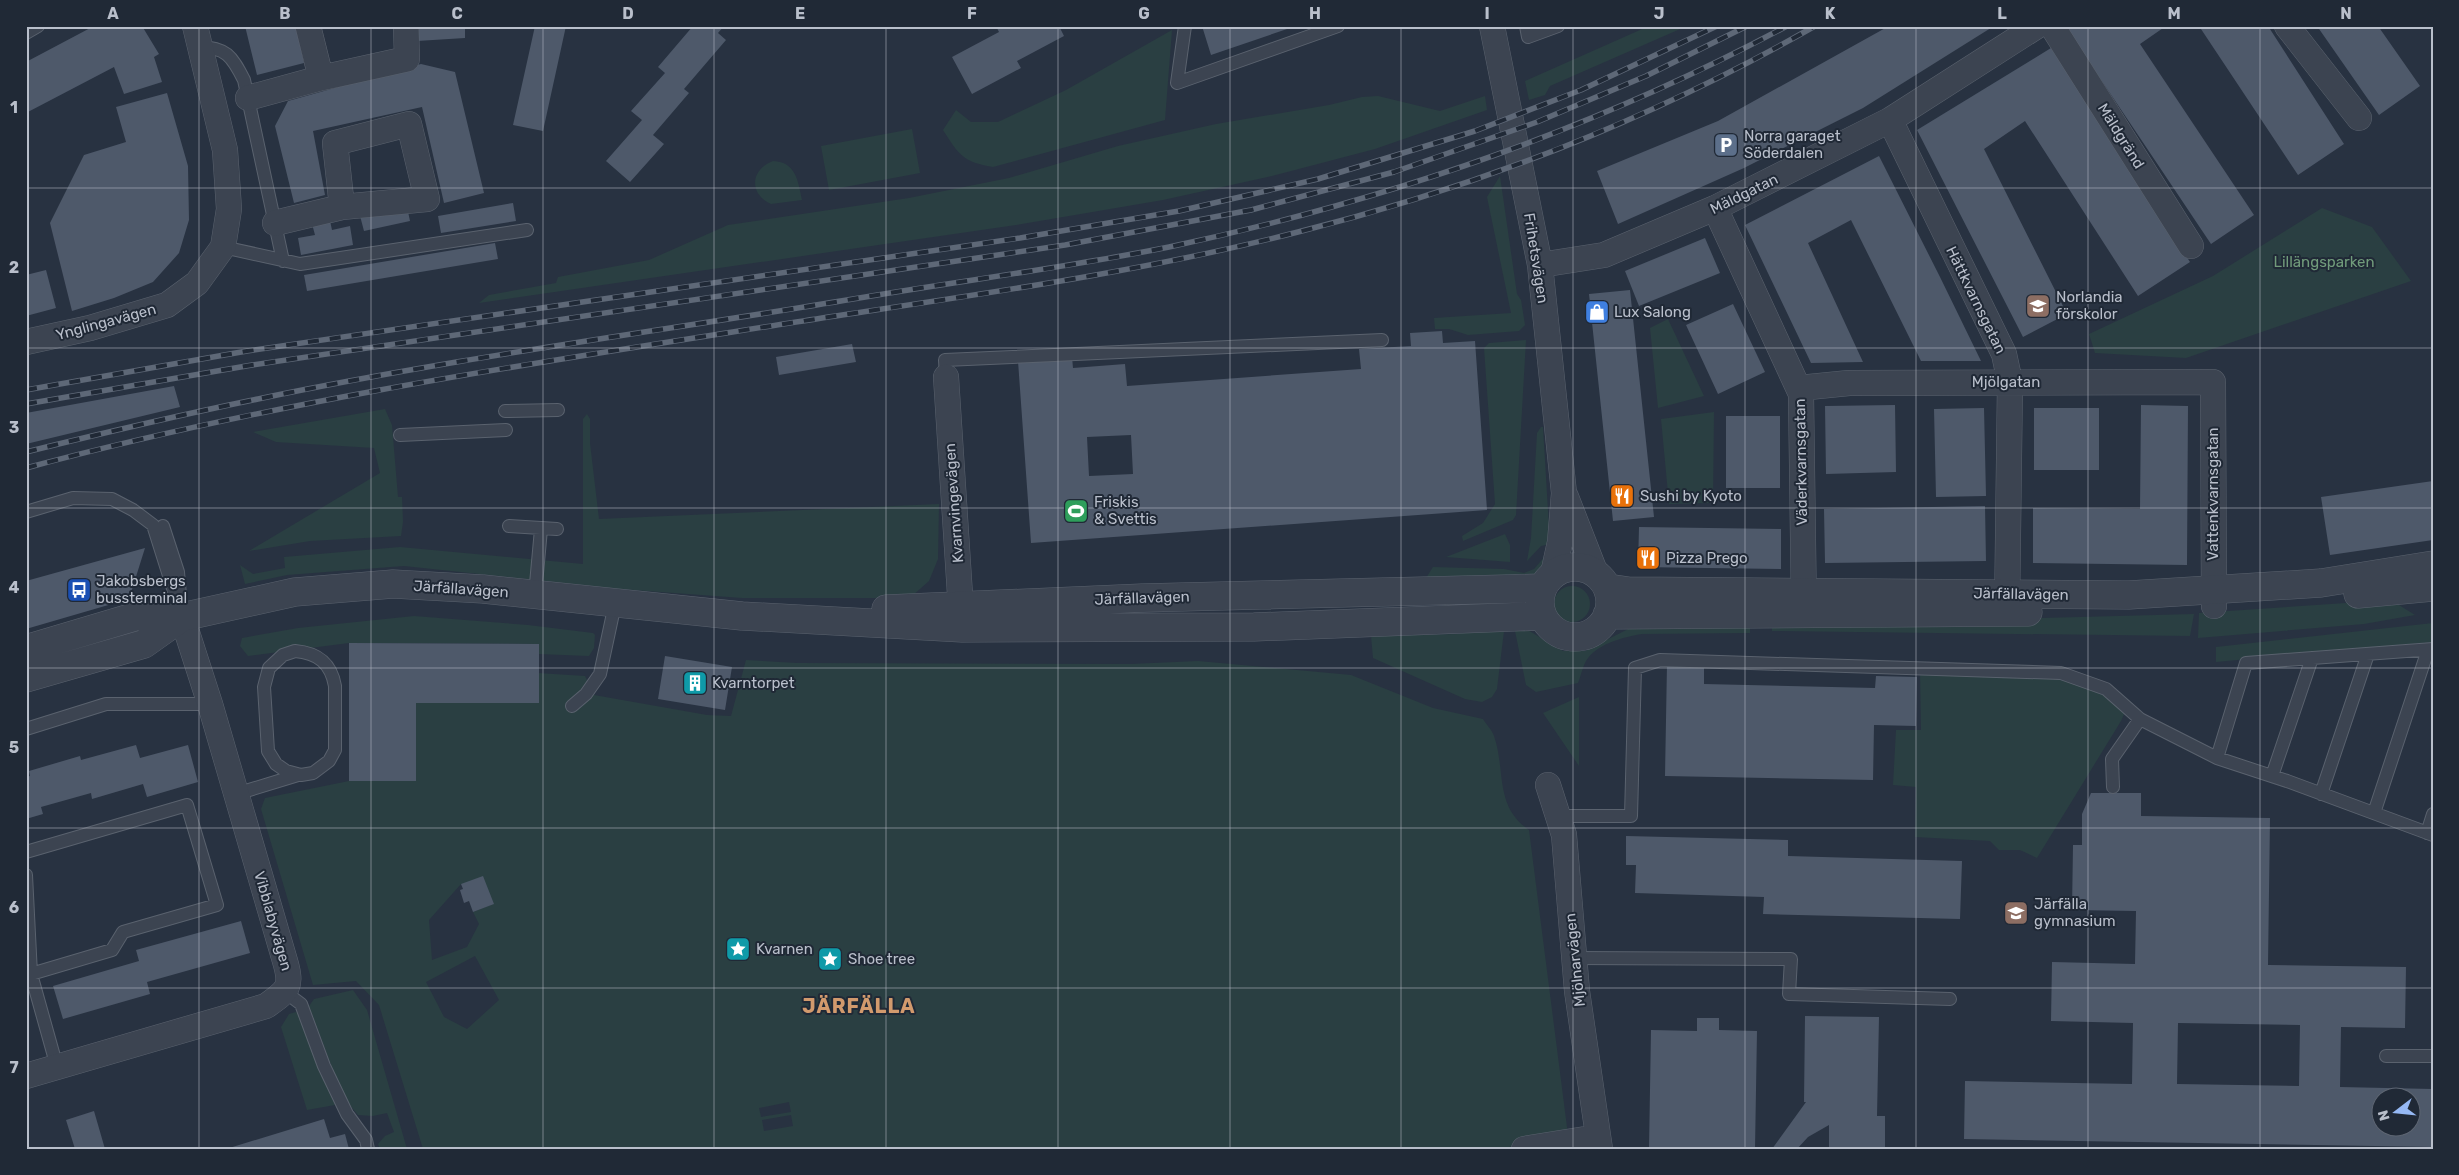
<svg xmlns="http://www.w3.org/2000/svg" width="2459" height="1175" font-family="Rubik,sans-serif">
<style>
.green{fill:#2a3f42;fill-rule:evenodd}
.building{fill:#4e596a;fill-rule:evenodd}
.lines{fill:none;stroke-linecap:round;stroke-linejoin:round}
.service-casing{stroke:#5a626e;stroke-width:14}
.minor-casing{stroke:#5a626e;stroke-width:26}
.tertiary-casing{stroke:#5a626e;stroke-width:29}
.service{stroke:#3c4451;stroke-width:12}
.minor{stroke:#3c4451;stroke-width:25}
.tertiary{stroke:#3c4451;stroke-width:28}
.rail-casing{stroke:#5e6877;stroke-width:5.5}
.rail{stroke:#202936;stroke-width:4;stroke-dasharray:11;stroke-linecap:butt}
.grid{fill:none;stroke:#b9bfcb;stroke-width:1;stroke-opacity:0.55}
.labels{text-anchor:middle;stroke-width:4;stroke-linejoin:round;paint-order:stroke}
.poi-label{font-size:15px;fill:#b9bfcb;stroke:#202936;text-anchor:start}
.street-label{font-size:15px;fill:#b9bfcb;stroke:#202936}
.park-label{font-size:15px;fill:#719b7b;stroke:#202936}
.district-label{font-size:20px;font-weight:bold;letter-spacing:1px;fill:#d29a6d;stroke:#202936}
.neatline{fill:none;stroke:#b9bfcb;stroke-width:2}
.grid-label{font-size:16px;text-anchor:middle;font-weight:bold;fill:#b9bfcb}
</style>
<rect width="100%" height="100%" fill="#283241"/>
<!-- green -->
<path class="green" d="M1649,26H1687L1550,86L1545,95L1529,100L1525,81Z
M1172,30L1165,120L993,167C963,162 959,155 943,130L956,110L971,122H998L1066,90Z
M1378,96L1440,111L1485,96L1487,110L1375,149L1272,176L1163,200L1016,225L479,303L489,295L556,283L558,277L649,260L728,225L909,198L1009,178L1118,146L1216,124L1329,105L1362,97Z
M912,129L920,173L829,190L821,146Z
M773,161C796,162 798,181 802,200L771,204C749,194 750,170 773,161Z
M1500,176L1517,294L1521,300L1525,325L1519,331L1468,335L1449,329H1435L1434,318L1511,313L1487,197Z
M2322,208L2372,227L2411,281L2186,358L2095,353L2089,334L2213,276Z
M1668,319L1704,396L1658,408L1650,328Z
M1526,340L1516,515L1513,520L1463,541L1462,536L1483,523L1495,504L1484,348L1489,343Z
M385,409L392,425L398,497H402L403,522L401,536L310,541L249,551L380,473L374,448L276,442L253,432Z
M1714,412L1713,503L1669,504L1661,419Z
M587,414L590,419V443L599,519L939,504L938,559L929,581L912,596L877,598H742L620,589L404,566L287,575L245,584L240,565L253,574L285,568L284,557L400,547L583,564V419Z
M1541,427H1543L1550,544L1541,546L1527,561L1531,538L1537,433Z
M1505,534L1510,545V562L1446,557Z
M1547,554V563L1534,576L1426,578L1433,567L1504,569L1524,573L1534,569Z
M1554 604a18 18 0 1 1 36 0a18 18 0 1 1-36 0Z
M2391,600L2415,615L2364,624L2198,638L2199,613Z
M2194,614L2190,636L1772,631L1771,617L2002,619Z
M414,616L528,625L593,633L595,635L594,648L589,656L539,654L538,644L349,643L248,656L240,646L242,638L298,628Z
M1502,623H1516L1563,651H1585L1634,626L1750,623V633L1642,634C1624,637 1600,643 1588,658C1583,664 1581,676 1578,683L1536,692L1526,685L1515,631H1504L1497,689L1492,697L1482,702L1465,699L1373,658L1371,636L1457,634Z
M2433,623V642L2216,662V647Z
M746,660L797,663L1131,664L1198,661L1351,675L1433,708L1483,719C1486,724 1492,730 1494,736C1506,771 1494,806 1529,830L1568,1135L1564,1138L1497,1149H423L379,1005L356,981L313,985L261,809L265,798L349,781H415L416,703H538V673L585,676L594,695L707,715L731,716ZM461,884L493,904L473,912L479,924L467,947L432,960L429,920ZM475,956L499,1000L467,1029L444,1017L426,982ZM789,1102L791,1112L761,1117L759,1108ZM791,1115L793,1126L764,1131L762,1120Z
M1920,671L2061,676L2095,690L2121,707L2125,712L2121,721L2037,858L2020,850H1999L1990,841L1915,837L1916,787L1893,785L1896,730H1921Z
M1579,697V766L1543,713Z
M353,990L367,1010L407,1149H380L378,1144L385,1136L394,1132L387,1113L373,1116L358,1115L343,1097L309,1006L314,999Z
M296,1012L303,1017L335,1105L307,1110L281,1027L289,1014Z"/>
<!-- building -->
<path class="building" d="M94,26H142L159,54L154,57L162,82L124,94L114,67L26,113V62Z
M245,26H296L304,63L257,75Z
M416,26H465V38L417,41Z
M535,26H566L543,131L513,125Z
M693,26H724L718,33L726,40L684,89L689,93L653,135L664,144L630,182L606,161L642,120L631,111L665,73L658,67Z
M996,26H1059L1064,36L1017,61L1021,68L972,94L952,57L999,32Z
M1202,26H1293V27L1211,55Z
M1889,26H1994L1863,108L1744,168L1618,224L1597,171L1718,121Z
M2071,26H2166L2140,44L2254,215L2211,244L2067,29Z
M2199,26H2268L2344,144L2298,175Z
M2317,26H2378L2420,86L2379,115Z
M2051,48L2190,262L2138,296L2025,121L1984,149L2067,314L2023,337L1917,130Z
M421,64L455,72L484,193L444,203L422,107L313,131L325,195L294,203L275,126L288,101Z
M167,93L188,166L189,220L179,253L153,282L114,298L72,311L50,223L84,155L126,142L116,107Z
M1879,156L1940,277L1981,361H1921L1851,220L1808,243L1863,362L1811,363L1745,225Z
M406,202L410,221L364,231L359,212Z
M513,203L516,221L441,233L438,216Z
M329,216L332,230L350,226L353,245L301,255L298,238L315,235L311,220Z
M1705,238L1720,273L1639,306L1625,271Z
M495,243L498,259L307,291L304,275Z
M46,270L56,308L26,316V275Z
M1630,290L1654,517L1613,521L1589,294Z
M1733,304L1765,372L1718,394L1686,325Z
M1442,331L1443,343L1475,341L1487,510L1031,543L1018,361L1072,357L1073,368L1125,364L1127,386L1361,369L1359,349L1411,346L1410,333ZM1131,435L1133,474L1089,476L1087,437Z
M852,344L856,362L779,375L776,357Z
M174,386L180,407L26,444V413Z
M1895,405L1896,472L1826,474L1825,406Z
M2141,405L2188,406L2187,565L2033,563V508L2140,509Z
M1984,408L1986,496L1936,497L1934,409Z
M2034,408H2099V470H2034Z
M1726,416H1780V488H1726Z
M2433,481V540L2330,555L2321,497Z
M1985,506L1986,561L1825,563L1824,509Z
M1639,527L1781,529V569L1638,567Z
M145,548L129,599L26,629V581Z
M349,643L539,644V703H416V781H349Z
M665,656L732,667L725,710L658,699Z
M1667,664L1704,665V684L1875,688L1876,676L1917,677L1916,726L1874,725L1873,780L1665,776Z
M136,745L140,758L188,745L198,782L147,797L143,784L92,799L91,793L41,807L43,814L26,819V777L30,776L29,771L80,756L81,760Z
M2091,793H2141V816L2270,818L2268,965L2406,967L2405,1028L2341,1027L2340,1087L2433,1089V1147L1964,1139L1965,1081L2132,1084L2133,1023L2051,1021L2052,962L2135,964L2136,911L2072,910L2073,845H2082V814ZM2178,1023L2300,1025L2299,1086L2177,1084ZM2382,1098H2412V1128H2382Z
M1626,836L1788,840V856L1962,861L1960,919L1763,914L1764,897L1635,893L1636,865H1626Z
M483,876L494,904L473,912L469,901L464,903L460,890L463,889L461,884Z
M241,921L250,953L147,982L150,994L63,1019L53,986L139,961L136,950Z
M1805,1016L1879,1017L1877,1116H1885V1149H1829V1125L1808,1137L1797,1149H1772L1806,1102H1804Z
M1697,1018H1719V1030L1757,1031L1755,1149H1649L1651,1030L1697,1031Z
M94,1111L105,1149H75L66,1120Z
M324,1119L330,1138L345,1134L349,1149H226Z"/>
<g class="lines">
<defs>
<path id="service" d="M1185,26L1177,83L1338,26
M1526,26L1528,37L1558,26
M26,33L38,26
M198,47C226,47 232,56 244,80L283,261
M223,247L300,264L527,230
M946,377L945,360L1382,340
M505,411L558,410
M400,435L506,430
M26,512L73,498L112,499L133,510L153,525L182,617
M163,526L178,572L180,595
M509,526L557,529
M535,595L541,529
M295,651C318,653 331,663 335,686V750L329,761L313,773L301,775L286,771L276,764L268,751L264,687L269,668L283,655Z
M572,706L586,694L600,674L615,604
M26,729L106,704H210
M2217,758L2246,663L2433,649
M2272,776L2312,658
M2113,787L2112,759L2140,719
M236,794L298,775
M2321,794L2368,654
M2374,813L2428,650
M1560,816H1631L1635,668L1660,660L2061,673L2106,689L2140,719L2217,758L2287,781L2433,835
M2427,833L2433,814
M26,852L187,805L217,905L123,932L112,950L31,974
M26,875L31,974L57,1067
M1574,958L1791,959L1789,994L1950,999
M285,992L301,1004L324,1066L347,1114L366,1140L368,1149
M2386,1056H2433"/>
<path id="minor" d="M308,26L321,78
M1492,26L1540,265L1564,493L1560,542L1553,574
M2052,26L2191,246
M2287,26L2359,118
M248,98L321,78L407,59L406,26
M1890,120L2004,354L2010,382L2007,613
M1715,208L1801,394L1804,612
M275,223L342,207L335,143L409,124L427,199L342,207
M1540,265L1604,255L1715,208L1890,120L2037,26
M26,342L90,328L167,305L197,283L223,247L229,209L225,150L195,26
M946,377L962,626
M1799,388L1849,383L2213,382L2214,606
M1566,497L1596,574
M1548,785L1564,835L1577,991L1600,1149
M26,1076L266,1006C287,991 293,988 285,961L210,704L182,617
M1524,1149L1598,1137"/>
<path id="tertiary" d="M1540 602a35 35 0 1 1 70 0a35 35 0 1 1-70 0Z
M1608,588L1628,591L2129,595L2321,583L2433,565
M2358,594L2433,587
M886,609L1142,598L1542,588
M1607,615L2028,612
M26,649L137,616L182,617L295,592L393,584L483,589L742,616L962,628L1254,627L1542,616
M26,678L144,644L182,617"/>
</defs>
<!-- service casing -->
<use href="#service" class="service-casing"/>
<!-- minor casing -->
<use href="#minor" class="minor-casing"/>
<!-- tertiary casing -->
<use href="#tertiary" class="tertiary-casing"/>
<!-- service -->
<use href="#service" class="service"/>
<!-- minor -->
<use href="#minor" class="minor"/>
<!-- tertiary -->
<use href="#tertiary" class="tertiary"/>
<defs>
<path id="rail" d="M26,390L247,351L1020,238L1179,211L1318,179L1475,131L1581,90L1717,26
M26,404L252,365L1065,245L1251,210L1394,172L1537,122L1646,76L1747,26
M26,452C103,433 180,415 258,399C455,358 655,332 853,299C958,281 1065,268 1169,247C1385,201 1593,130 1787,26
M26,468C287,398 555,360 822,318C981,294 1142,272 1298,232C1478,187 1654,118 1815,26"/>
</defs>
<!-- rail casing -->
<use href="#rail" class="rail-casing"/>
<!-- rail -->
<use href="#rail" class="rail"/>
</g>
<!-- grid -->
<path class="grid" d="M199,26V1149M371,26V1149M543,26V1149M714,26V1149M886,26V1149M1058,26V1149M1230,26V1149M1401,26V1149M1573,26V1149M1745,26V1149M1916,26V1149M2088,26V1149M2260,26V1149M26,188H2433M26,348H2433M26,508H2433M26,668H2433M26,828H2433M26,988H2433"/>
<!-- icons -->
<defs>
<symbol id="parking-square" viewBox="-11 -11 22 22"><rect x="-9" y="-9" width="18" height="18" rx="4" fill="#5c6f8a" stroke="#202936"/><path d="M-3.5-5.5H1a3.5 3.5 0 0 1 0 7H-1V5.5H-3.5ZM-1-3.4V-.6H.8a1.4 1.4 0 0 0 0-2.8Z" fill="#fff"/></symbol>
<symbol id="school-square" viewBox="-11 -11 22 22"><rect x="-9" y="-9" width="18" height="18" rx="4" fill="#8d6e63" stroke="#202936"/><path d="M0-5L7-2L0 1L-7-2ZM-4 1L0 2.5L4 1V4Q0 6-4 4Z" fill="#fff"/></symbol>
<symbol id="shop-square" viewBox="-11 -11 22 22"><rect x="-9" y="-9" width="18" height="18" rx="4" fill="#3f7fe0" stroke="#202936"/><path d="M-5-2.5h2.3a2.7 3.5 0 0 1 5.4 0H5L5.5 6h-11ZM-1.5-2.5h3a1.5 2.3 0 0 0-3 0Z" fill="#fff"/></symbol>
<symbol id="restaurant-square" viewBox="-11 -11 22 22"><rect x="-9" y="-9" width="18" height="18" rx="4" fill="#e8710a" stroke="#202936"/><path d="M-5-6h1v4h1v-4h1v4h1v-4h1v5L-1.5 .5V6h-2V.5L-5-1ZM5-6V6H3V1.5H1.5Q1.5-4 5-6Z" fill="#fff"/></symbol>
<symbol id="stadium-square" viewBox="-11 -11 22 22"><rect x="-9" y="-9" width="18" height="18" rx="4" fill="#2e9e5b" stroke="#202936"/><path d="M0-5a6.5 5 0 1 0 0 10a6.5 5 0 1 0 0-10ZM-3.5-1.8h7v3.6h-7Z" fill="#fff"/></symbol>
<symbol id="bus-square" viewBox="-11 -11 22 22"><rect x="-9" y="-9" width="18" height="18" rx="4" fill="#1a4fb4" stroke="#202936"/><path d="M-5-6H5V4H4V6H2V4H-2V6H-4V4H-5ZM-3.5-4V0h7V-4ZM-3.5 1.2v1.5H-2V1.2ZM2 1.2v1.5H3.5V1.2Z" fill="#fff"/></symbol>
<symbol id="building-square" viewBox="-11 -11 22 22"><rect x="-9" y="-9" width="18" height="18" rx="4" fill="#0f9aa8" stroke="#202936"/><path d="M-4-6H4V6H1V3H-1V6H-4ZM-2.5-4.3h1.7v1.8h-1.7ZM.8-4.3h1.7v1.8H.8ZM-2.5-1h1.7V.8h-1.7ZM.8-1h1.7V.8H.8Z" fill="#fff"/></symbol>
<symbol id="sight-square" viewBox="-11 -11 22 22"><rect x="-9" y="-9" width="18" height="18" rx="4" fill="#0f9aa8" stroke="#202936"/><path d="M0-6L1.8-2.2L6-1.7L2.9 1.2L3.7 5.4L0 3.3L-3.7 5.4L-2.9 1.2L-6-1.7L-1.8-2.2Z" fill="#fff"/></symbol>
</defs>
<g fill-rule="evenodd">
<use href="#parking-square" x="1712" y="131" width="28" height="28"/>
<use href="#school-square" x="2024" y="292" width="28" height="28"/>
<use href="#shop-square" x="1583" y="298" width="28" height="28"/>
<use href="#restaurant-square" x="1608" y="482" width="28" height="28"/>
<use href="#stadium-square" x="1062" y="497" width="28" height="28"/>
<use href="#restaurant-square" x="1634" y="544" width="28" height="28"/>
<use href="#bus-square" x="65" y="576" width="28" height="28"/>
<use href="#building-square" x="681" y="669" width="28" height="28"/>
<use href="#school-square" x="2002" y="899" width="28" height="28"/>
<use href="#sight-square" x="724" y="935" width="28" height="28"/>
<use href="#sight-square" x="816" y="945" width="28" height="28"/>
</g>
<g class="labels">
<!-- poi labels -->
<g class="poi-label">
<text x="1744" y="141">Norra garaget<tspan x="1744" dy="17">Söderdalen</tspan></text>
<text x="2056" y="302">Norlandia<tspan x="2056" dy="17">förskolor</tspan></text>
<text x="1614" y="317">Lux Salong</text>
<text x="1640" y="501">Sushi by Kyoto</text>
<text x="1094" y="507">Friskis<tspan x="1094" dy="17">&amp; Svettis</tspan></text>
<text x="1666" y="563">Pizza Prego</text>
<text x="96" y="586">Jakobsbergs<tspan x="96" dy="17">bussterminal</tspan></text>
<text x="712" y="688">Kvarntorpet</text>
<text x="2034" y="909">Järfälla<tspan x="2034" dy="17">gymnasium</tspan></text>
<text x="756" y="954">Kvarnen</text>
<text x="848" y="964">Shoe tree</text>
</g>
<!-- street labels -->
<g class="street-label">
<text transform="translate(2121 136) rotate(58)" y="5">Mäldgränd</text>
<text transform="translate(1744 194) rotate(-26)" y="5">Mäldgatan</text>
<text transform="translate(1536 258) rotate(81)" y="5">Frihetsvägen</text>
<text transform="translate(1976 300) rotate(64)" y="5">Hättkvarnsgatan</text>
<text transform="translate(106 322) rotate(-15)" y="5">Ynglingavägen</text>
<text x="2006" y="387">Mjölgatan</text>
<text transform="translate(1801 462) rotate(-91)" y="5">Väderkvarnsgatan</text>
<text transform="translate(2213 494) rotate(-90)" y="5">Vattenkvarnsgatan</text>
<text transform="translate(954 503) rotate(-94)" y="5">Kvarnvingevägen</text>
<text transform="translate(461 589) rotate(4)" y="5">Järfällavägen</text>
<text transform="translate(2021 594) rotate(1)" y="5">Järfällavägen</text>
<text transform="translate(1142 598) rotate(-2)" y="5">Järfällavägen</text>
<text transform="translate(273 921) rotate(74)" y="5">Vibblabyvägen</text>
<text transform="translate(1575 960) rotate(-96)" y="5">Mjölnarvägen</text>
</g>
<!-- park labels -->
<g class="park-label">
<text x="2324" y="267">Lillängsparken</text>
</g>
<!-- district labels -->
<g class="district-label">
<text x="859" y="1013">JÄRFÄLLA</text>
</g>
</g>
<!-- border -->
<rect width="2459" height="1175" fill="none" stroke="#202936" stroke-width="55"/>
<!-- north arrow -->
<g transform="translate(2396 1112) rotate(254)"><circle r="24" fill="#202936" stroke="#5d6572"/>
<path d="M0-4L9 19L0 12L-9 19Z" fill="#95b8f4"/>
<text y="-8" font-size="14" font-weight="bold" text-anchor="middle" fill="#b9bfcb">N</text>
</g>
<rect x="28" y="28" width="2404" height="1120" class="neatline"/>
<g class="grid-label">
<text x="113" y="19">A</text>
<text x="285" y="19">B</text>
<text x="457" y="19">C</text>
<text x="628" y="19">D</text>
<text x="800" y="19">E</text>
<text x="972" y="19">F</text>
<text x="1144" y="19">G</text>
<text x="1315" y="19">H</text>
<text x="1487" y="19">I</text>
<text x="1659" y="19">J</text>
<text x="1830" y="19">K</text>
<text x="2002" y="19">L</text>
<text x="2174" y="19">M</text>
<text x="2346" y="19">N</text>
<text x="14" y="113">1</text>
<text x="14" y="273">2</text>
<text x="14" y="433">3</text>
<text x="14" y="593">4</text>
<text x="14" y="753">5</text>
<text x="14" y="913">6</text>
<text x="14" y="1073">7</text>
</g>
</svg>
